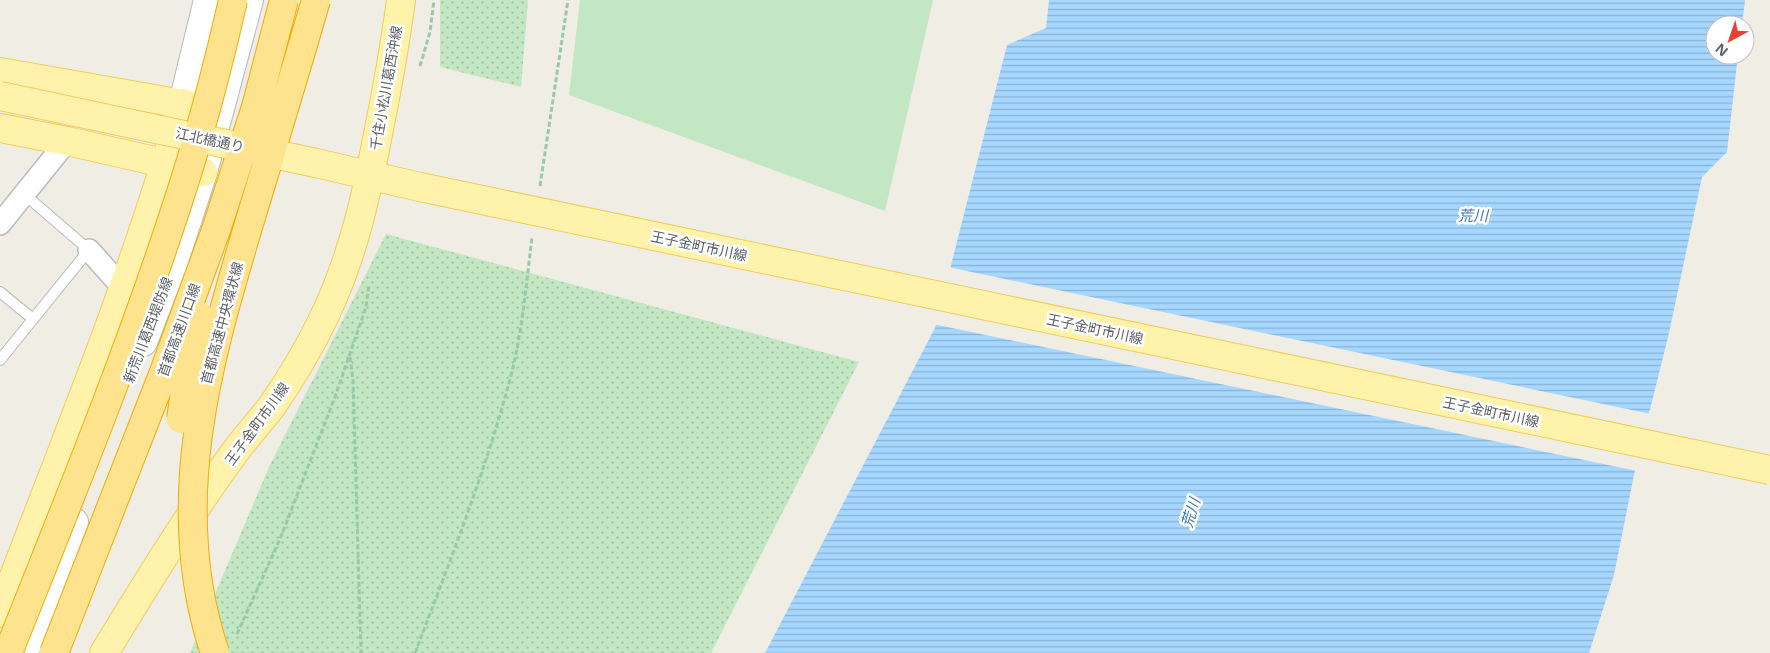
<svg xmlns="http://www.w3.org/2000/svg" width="1770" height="653" font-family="'Open Sans','Noto Sans JP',sans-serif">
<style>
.grass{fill:url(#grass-dots)}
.pitch{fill:#c2e7c2}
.water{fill:url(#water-rules)}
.pier{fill:#f0ede5}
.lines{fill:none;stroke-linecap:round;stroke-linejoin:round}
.service-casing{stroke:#b8bbbf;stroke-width:12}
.minor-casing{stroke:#b8bbbf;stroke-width:24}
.secondary-casing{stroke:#b7babf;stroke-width:30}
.primary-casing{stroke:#f3cb5b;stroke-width:30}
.path{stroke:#9bc8a8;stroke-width:3;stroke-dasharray:5 2.5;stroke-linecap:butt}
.service{stroke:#fff;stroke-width:10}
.minor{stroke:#fff;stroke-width:21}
.secondary{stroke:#fff;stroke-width:28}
.primary{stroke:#fff3ab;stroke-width:28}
.primary-bridge-casing{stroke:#f3cb5b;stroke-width:30;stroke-linecap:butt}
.motorway-bridge-casing{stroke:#f5ac00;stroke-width:30;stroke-linecap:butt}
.primary-bridge{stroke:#fff3ab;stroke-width:28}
.motorway-bridge{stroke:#fee38e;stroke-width:28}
.labels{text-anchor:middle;stroke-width:5;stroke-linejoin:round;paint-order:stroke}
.street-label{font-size:14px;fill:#5d6166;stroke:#fff}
.water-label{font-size:15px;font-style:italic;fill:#4177b3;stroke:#fff}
</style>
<defs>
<pattern id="grass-dots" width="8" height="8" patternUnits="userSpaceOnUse" patternTransform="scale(1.25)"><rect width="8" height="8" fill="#c2e7c2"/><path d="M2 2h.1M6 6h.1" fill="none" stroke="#a1bfa1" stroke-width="1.8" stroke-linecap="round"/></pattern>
<pattern id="water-rules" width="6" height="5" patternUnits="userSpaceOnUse" patternTransform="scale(1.25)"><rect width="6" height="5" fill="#a6d7ff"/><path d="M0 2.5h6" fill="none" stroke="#8ab2d2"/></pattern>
</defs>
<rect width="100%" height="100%" fill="#f0ede5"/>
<!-- grass -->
<path class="grass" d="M440,0H528L521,87L440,67Z
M386,234L859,362L711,653H190L269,467Z"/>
<!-- pitch -->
<path class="pitch" d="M580,0H933L885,211L569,95Z"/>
<!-- water -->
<path class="water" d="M1049,0H1745L1742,25H1715V55H1738L1727,152L1702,177L1669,333L1635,470L1614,575L1589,653H765L935,328L1007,45L1046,28Z"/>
<!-- pier -->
<path class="pier" d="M948,267L1651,414L1637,471L933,324Z"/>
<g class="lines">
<defs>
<path id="service" d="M0,292L33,319
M0,360L89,250L24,194"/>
<path id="minor" d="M0,224L67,141
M89,250L123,288"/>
<path id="secondary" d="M183,103L208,0
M143,342L173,264L203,172L249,0
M24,653L74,522"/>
<path id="primary" d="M0,72L200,107
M0,128L67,141L203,172
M316,163L420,187
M0,613C64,444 134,277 183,103
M104,653C145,586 186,519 232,456C244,439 259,423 272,406C292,377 310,347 325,315C353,256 366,197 378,134C387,90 395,45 401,0"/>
</defs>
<!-- service casing -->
<use href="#service" class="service-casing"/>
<!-- minor casing -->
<use href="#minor" class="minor-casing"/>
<!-- secondary casing -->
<use href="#secondary" class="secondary-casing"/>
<!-- primary casing -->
<use href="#primary" class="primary-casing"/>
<!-- path -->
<path class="path" d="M420,66L430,32L434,0
M540,186L568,0
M350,357L353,380L361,653
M237,634L280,539L335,397L366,307L369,285
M415,653C449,564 484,475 509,383C522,336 526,286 532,237"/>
<!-- service -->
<use href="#service" class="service"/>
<!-- minor -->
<use href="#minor" class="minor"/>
<!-- secondary -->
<use href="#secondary" class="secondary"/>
<!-- primary -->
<use href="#primary" class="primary"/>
<defs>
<path id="primary-bridge" d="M0,96L316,163
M420,187L1770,470"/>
<path id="motorway-bridge" d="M181,419L188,372L199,316
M8,653C66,507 126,361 175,211C198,142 217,71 233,0
M54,653L164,372L216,230L256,107L284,0
M215,653C165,505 208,361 251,217C273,145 295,73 316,0"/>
</defs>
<!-- primary-bridge casing -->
<use href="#primary-bridge" class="primary-bridge-casing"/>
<!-- motorway-bridge casing -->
<use href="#motorway-bridge" class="motorway-bridge-casing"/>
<!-- primary-bridge -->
<use href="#primary-bridge" class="primary-bridge"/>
<!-- motorway-bridge -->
<use href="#motorway-bridge" class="motorway-bridge"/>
</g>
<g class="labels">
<!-- street labels -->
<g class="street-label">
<text transform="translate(386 88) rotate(-80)" y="5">千住小松川葛西沖線</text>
<text transform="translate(210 140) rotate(12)" y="5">江北橋通り</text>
<text transform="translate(699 246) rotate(12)" y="5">王子金町市川線</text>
<text transform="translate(222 323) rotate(-75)" y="5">首都高速中央環状線</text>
<text transform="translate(1095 329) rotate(12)" y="5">王子金町市川線</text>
<text transform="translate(148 330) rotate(-69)" y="5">新荒川葛西堤防線</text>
<text transform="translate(179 330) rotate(-70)" y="5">首都高速川口線</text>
<text transform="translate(1491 412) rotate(12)" y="5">王子金町市川線</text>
<text transform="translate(257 424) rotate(-54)" y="5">王子金町市川線</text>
</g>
<!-- water labels -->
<g class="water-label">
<text x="1473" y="221">荒川</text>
<text transform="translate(1191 513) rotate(-73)" y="5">荒川</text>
</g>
</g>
<!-- north arrow -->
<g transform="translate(1730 40) rotate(220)"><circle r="24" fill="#ffffff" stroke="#bec0c2"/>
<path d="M0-4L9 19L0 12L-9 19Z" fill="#eb4130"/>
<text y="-8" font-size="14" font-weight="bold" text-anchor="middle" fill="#5d6166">N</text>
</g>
</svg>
